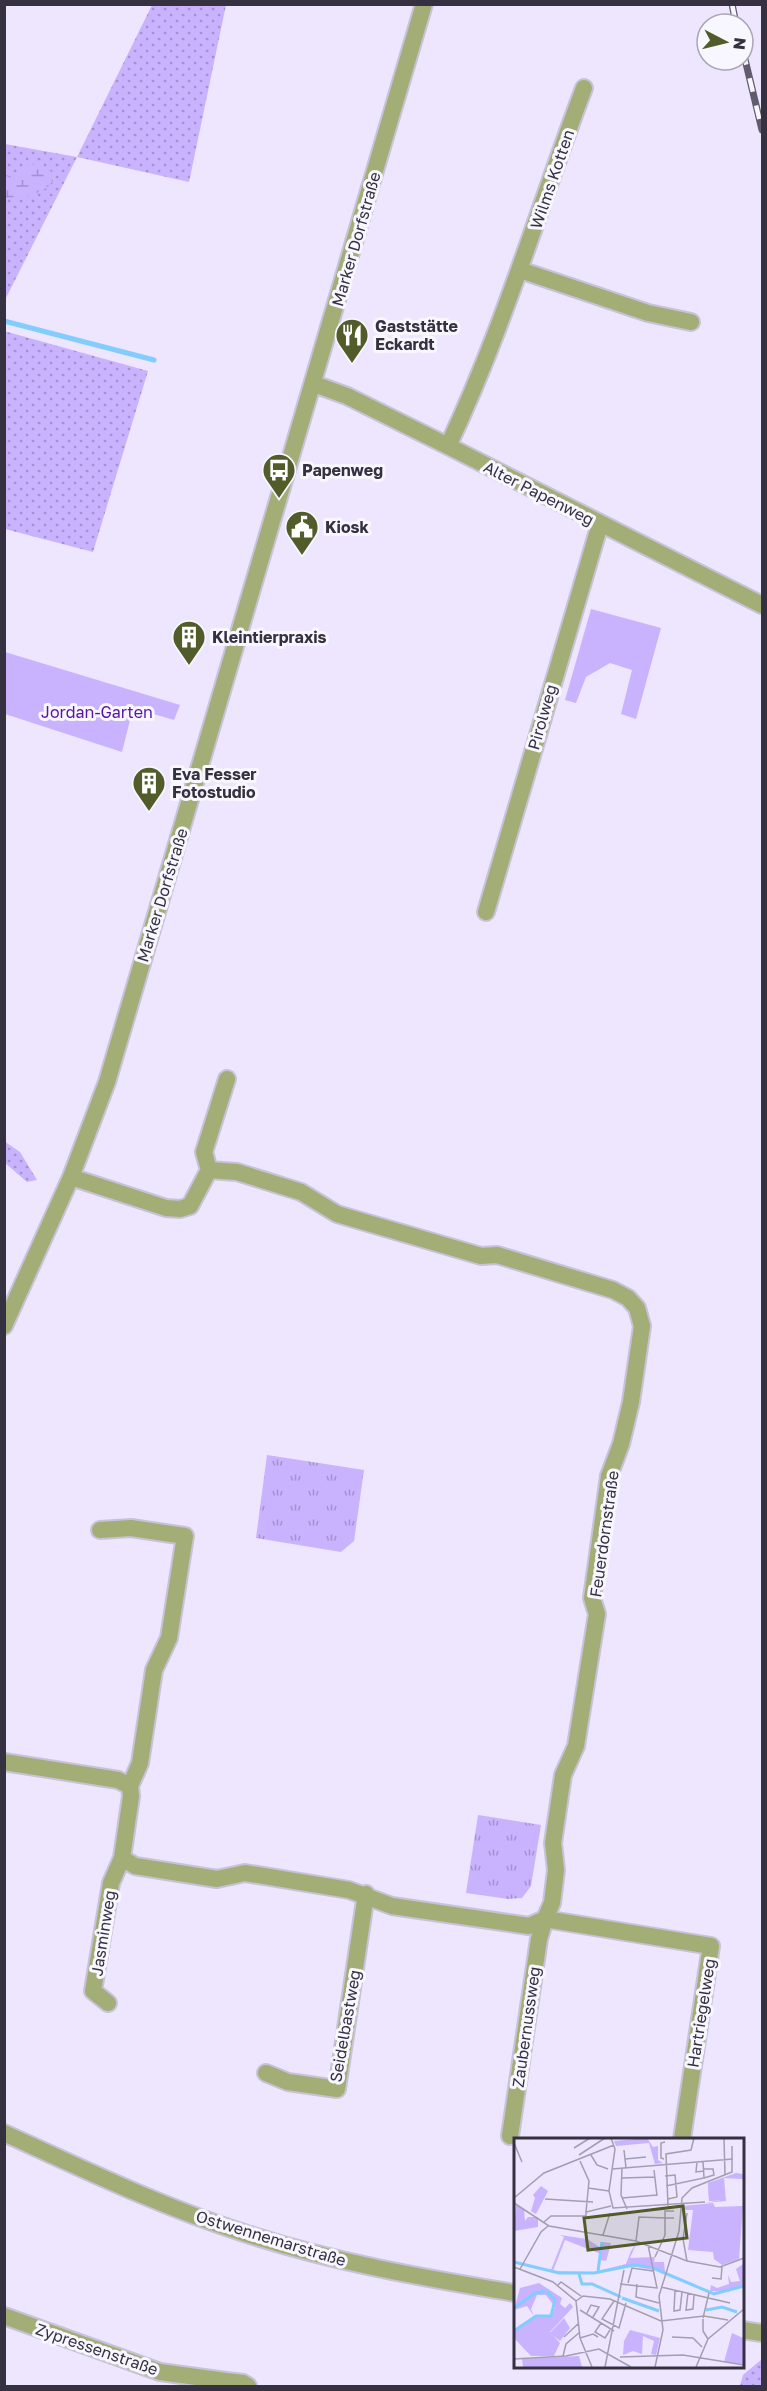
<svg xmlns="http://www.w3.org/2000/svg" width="767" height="2391" font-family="'Golos Text',sans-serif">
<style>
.grass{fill:url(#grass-dots)}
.wetland{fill:url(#wetland-marsh)}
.park{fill:url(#park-tufts)}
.garden{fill:#c9b2fe}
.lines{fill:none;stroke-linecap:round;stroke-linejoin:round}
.stream{stroke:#82cdfd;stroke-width:5}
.minor-casing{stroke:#c8c2d8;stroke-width:20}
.tertiary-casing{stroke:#c8c2d8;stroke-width:20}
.minor{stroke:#a3ae77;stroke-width:16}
.tertiary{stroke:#a3ae77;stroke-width:16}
.rail-casing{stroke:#625d6e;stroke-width:7}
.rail{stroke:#f8f6fe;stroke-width:4.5;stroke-dasharray:14;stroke-linecap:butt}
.labels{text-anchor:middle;stroke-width:6;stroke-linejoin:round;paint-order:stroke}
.street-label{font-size:16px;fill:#353140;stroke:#f8f6fe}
.poi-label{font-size:16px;font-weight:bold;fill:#353140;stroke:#f8f6fe;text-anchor:start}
.park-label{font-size:16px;fill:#58139f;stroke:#f8f6fe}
.inset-river{fill:none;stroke:#82cdfd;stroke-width:3}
.inset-road{fill:none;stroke:#a39eb2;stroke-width:1.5}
.view{fill:#525b2a;fill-opacity:0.15;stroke:#525b2a;stroke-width:3}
.inset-edge{fill:none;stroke:#353140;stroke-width:3}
</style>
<defs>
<pattern id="grass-dots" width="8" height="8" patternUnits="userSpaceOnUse" patternTransform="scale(1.5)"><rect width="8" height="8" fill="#c9b2fe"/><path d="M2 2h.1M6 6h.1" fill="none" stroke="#a491cf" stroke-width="1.8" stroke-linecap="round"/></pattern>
<pattern id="wetland-marsh" width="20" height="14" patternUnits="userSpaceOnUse" patternTransform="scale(1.5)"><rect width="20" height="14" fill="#c9b2fe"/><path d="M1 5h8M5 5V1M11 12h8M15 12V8" fill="none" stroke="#a491cf"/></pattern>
<pattern id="park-tufts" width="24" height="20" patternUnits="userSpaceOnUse" patternTransform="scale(1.5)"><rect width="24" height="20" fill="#c9b2fe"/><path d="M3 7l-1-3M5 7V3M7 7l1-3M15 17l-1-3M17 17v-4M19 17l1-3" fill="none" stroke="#a491cf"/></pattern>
</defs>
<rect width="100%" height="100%" fill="#ede6fe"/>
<!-- grass -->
<path class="grass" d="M152,5H226L189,182L77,157L5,300V144L77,157Z
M4,331L148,371L93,552L5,529Z
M4,1141L20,1152L37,1180L27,1182L5,1163Z
M762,2359V2386H740L743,2375Z"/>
<!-- wetland -->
<path class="wetland" d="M40,163L53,173L54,179C45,195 22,198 5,199V174L15,181L29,165Z"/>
<!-- park -->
<path class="park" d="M267,1455L364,1470L354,1541L341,1552L256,1538Z
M478,1815L541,1825L531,1886L522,1898L508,1899L466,1893Z"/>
<!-- garden -->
<path class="garden" d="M591,609L661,628L636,719L621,714L632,670L610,663L586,677L576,703L565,700Z
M5,652L180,705L174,720L133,708L122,752L5,714Z"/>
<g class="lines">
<!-- stream -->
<path class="stream" d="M4,321L154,360"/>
<defs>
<path id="minor" d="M520,270L648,313L691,322
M314,384L347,396L448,446L762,605
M448,446C503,330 539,207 584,88
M486,912L600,524
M209,1170L204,1152L227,1079
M4,1326L71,1177L107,1082L424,4
M100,1530L131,1528L185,1536L169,1638L154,1670L140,1763L130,1786
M4,1762L118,1780L130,1786L131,1796L122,1858L135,1866L217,1879L245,1873L349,1890L392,1906L529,1926L545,1919L552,1903L556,1870L553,1843L563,1775L576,1746L597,1614L592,1598L609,1476L621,1444L631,1402L642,1326L637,1308L628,1298L613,1290L497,1255L481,1256L337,1214L301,1192L237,1172L209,1170L190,1206L180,1209L166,1208L71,1177
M108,2003L93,1991L111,1883L122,1858
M266,2073L288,2082L337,2089L366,1894
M510,2136L539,1939L545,1919L711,1946L682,2139
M4,2316L160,2372L226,2381L225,2386
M226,2381L243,2383L248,2386"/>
<path id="tertiary" d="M4,2133C83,2169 162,2207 244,2233C332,2262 424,2278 515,2293
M742,2330L762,2333"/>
</defs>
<!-- minor casing -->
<use href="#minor" class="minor-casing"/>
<!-- tertiary casing -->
<use href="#tertiary" class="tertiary-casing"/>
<!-- minor -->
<use href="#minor" class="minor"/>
<!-- tertiary -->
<use href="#tertiary" class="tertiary"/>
<defs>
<path id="rail" d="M732,4L736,24
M743,51L762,130"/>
</defs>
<!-- rail casing -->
<use href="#rail" class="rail-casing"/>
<!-- rail -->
<use href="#rail" class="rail"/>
</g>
<!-- icons -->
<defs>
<symbol id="restaurant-pin" viewBox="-11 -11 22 30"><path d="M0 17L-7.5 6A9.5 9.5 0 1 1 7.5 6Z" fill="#525b2a" stroke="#f8f6fe"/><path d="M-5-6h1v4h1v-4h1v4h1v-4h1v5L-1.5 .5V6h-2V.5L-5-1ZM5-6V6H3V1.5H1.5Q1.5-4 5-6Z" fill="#fff"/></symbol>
<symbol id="bus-pin" viewBox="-11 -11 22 30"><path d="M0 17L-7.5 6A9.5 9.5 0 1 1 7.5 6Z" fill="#525b2a" stroke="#f8f6fe"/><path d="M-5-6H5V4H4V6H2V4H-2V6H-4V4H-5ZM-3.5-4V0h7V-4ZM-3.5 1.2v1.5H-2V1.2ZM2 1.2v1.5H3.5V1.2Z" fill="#fff"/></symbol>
<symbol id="civic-pin" viewBox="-11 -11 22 30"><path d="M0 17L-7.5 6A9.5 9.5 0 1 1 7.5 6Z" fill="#525b2a" stroke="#f8f6fe"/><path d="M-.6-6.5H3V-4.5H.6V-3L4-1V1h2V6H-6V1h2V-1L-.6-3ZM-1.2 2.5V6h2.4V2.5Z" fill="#fff"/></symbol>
<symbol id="building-pin" viewBox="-11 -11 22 30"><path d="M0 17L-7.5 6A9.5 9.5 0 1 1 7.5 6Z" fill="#525b2a" stroke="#f8f6fe"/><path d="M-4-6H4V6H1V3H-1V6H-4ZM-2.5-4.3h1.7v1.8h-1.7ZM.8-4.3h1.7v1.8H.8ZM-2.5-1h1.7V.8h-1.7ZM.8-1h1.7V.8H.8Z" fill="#fff"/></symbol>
</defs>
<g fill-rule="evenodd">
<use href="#restaurant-pin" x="333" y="316" width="38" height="52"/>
<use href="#bus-pin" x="260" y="451" width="38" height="52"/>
<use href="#civic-pin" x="283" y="508" width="38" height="52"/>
<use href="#building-pin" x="170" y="618" width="38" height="52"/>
<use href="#building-pin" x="130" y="764" width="38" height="52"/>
</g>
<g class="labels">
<!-- street labels -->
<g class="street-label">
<text transform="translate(552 179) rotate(-71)" y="6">Wilms Kotten</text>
<text transform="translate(356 239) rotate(-74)" y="6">Marker Dorfstraße</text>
<text transform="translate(539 493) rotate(27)" y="6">Alter Papenweg</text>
<text transform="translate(542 717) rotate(-74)" y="6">Pirolweg</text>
<text transform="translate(162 895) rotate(-73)" y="6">Marker Dorfstraße</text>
<text transform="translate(604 1534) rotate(-82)" y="6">Feuerdornstraße</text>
<text transform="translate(103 1933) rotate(-81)" y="6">Jasminweg</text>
<text transform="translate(701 2013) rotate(-81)" y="6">Hartriegelweg</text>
<text transform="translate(345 2026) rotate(-80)" y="6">Seidelbastweg</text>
<text transform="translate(526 2027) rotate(-82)" y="6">Zaubernussweg</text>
<text transform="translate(271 2238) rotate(17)" y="6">Ostwennemarstraße</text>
<text transform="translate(97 2349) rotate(19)" y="6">Zypressenstraße</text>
</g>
<!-- poi labels -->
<g class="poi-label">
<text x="375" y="332">Gaststätte<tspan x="375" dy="18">Eckardt</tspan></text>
<text x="302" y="476">Papenweg</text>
<text x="325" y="533">Kiosk</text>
<text x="212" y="643">Kleintierpraxis</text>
<text x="172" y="780">Eva Fesser<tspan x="172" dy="18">Fotostudio</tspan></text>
</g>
<!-- park labels -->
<g class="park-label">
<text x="97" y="718">Jordan-Garten</text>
</g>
</g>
<!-- overview -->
<g transform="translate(514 2138)">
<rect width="230" height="230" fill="#ede6fe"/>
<path d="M222,35L229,36V41L210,40L212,63L191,65L207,62L195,63L194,45ZM2,67L10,71L11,83L14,79H24V89L0,93ZM46,97L73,101L87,110L89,104L97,105L95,113L92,123L86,122L87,116L51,102L39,133L80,134L112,126L117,113L123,104L116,120L141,119L140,124H150L151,134L117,128L80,135H45L10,128L37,132L50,99ZM229,126V147L214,154L196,153L197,147L203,150L215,146L214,137L217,144L226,143L222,131ZM25,145L48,160L46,166L51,170L56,165L59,169L36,194L46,205L40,218H17L0,200V192L6,187L22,178L34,179L39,175L41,169L32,157H23L17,171L20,178L13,168L0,172L6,150ZM116,192L146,200L142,217L137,216L140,203L129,198L128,216L119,213L109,217L110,203ZM218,195L229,200V226L210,224Z" fill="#c9b2fe"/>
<path d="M65,218L68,229H9L8,221Z" fill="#c9b2fe"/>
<path d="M133,0L139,9L144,8V22L149,25L141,26L135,5L102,8L100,3ZM199,65L201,69L229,68L225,121L208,127L200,121L199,114L174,112L179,72H169V68Z" fill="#c9b2fe"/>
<path d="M207,43L208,62L195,63L194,45ZM27,48L34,53L22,76L17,73L21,60L19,57ZM50,180L56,190L46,203L36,195Z" fill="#c9b2fe"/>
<path class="inset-river" d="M0,124L45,135H80L120,127L137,129M139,130L200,156L230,148M84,133L88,104M65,136L68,146H78L107,159M108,160L145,173M0,170L21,155L31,153M192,172L208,169L223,174M0,193L22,178H37L41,162L33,153"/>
<path class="inset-road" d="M97,0L101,11L95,53L99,70L191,64M210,1L211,37M0,5L8,24M60,10L76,0M110,12L112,30M65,17L91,0M77,17L83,27L94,31M111,21L132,19M150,21L147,20V5L151,4M66,23L75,43L72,74M183,24L182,34L190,33M108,30L107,57L113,71M98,31L219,21M190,31H199L200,37L190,40M140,32L143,58M151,38L161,37L163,59L154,61M108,40L141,39M152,48L190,40L189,23M74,50L95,53M0,60L30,35L100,7M108,60L143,57M31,61L79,64M0,65L35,88L122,103L173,123L206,129L230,120M154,68L152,16L177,12L180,0M160,73H151V80H160M30,84L37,78H72V74L97,68M89,97L96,75M122,103L125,79L151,80V97L141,119M173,123L169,101L173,75M0,129L39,144L62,163L66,200L78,229M6,131L27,94L34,88M198,140L207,141L208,129M114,145L118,130L139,133M106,146L143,150L134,107M123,146L122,159L145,165M44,147L47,144L67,158M147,149L216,165M161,152L160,173L166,172L168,154M174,155L172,172L179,171L180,157M62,163L69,158L96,161L147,183L190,178L214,182M100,163L88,181L105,190L112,165M66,172L100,193M73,175L77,167L85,169L79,179M189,180L195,155M189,181V193L194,201M87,185L81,194L91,200L96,192M50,199L65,185M158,199L179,200L188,209M66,200L79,196L84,199M49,218L52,206L66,194M106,219L169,217L230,227M0,221L52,218L85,211L117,229M91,229L110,132M141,229L149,192L145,158L165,93L168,60L178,50L218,34V8M182,229L194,201L230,171"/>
<path class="view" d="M169,68L173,100L74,112L70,80Z"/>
<rect width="230" height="230" class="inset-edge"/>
</g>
<!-- border -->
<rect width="767" height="2391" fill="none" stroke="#353140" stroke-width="12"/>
<!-- north arrow -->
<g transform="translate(725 42) rotate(97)"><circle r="28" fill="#f8f6fe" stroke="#aaa7b2" stroke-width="1.5"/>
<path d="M0-4.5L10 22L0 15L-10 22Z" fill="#525b2a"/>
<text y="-9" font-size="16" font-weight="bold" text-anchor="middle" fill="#353140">N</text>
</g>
</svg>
